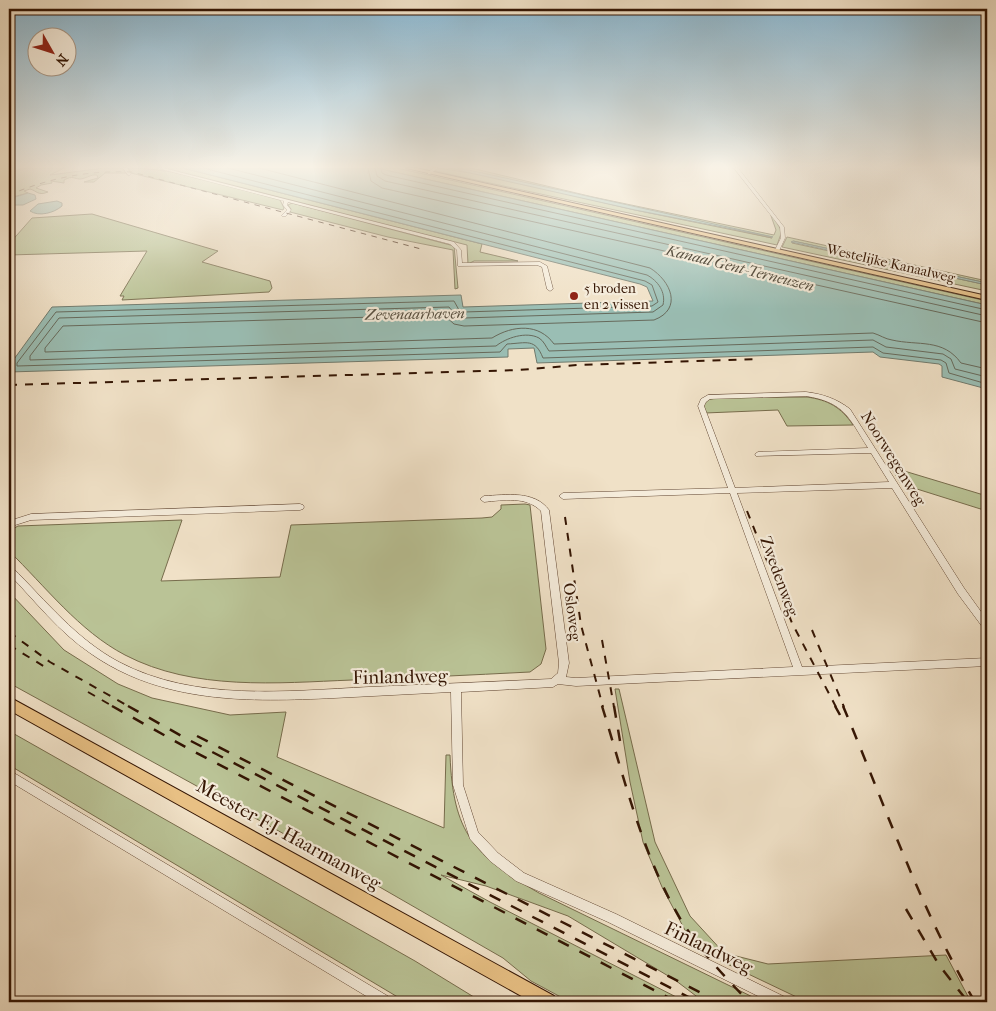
<svg xmlns="http://www.w3.org/2000/svg" width="996" height="1011" font-family="'IM FELL French Canon',serif">
<style>
.green{fill:#bac396;stroke:#776c4c}
.water{fill:#9abeb4;stroke:#717a6d}
.lines{fill:none;stroke-linecap:round;stroke-linejoin:round}
.shore{stroke:#676a5c;stroke-width:1}
.minor-casing{stroke:#634834;stroke-width:1}
.major-casing{stroke:#341503;stroke-width:2}
.minor{fill:#f5ecdb;fill-rule:evenodd}
.major{fill:#e8c084;fill-rule:evenodd}
.rail-far2{stroke:#341503;stroke-width:1;stroke-dasharray:5.5 5.5;stroke-linecap:butt}
.rail-far1{stroke:#341503;stroke-width:2;stroke-dasharray:8 8;stroke-linecap:butt}
.rail{stroke:#341503;stroke-width:2.5;stroke-dasharray:12 12;stroke-linecap:butt}
.poi-dot{fill:#8f2418;stroke:#f5ecdb;stroke-width:2}
.labels{text-anchor:middle;stroke-width:4.5;stroke-linejoin:round;paint-order:stroke}
.far-street-label{font-size:14px;fill:#341503;stroke:#f5ecdb}
.far-poi-label{font-size:14px;fill:#341503;stroke:#f5ecdb;text-anchor:start}
.far-water-label{font-size:15px;font-style:italic;fill:#585041;stroke:#f5ecdb}
.street-label{font-size:16px;fill:#341503;stroke:#f5ecdb}
.near-street-label{font-size:19px;fill:#341503;stroke:#f5ecdb}
</style>
<rect width="100%" height="100%" fill="#f0e1c7"/>
<filter id="stains"><feTurbulence type="fractalNoise" baseFrequency=".004" numOctaves="4"/><feColorMatrix values="0 0 0 0 .2 0 0 0 0 .09 0 0 0 0 .02 0 0 0 .5 -.17"/></filter>
<radialGradient id="worn" r=".72"><stop offset=".6" stop-color="#630" stop-opacity="0"/><stop offset="1" stop-color="#630" stop-opacity=".3"/></radialGradient>
<!-- green -->
<path class="green" d="M22,168H64L50,175L104,168H122L126,173H105L94,182H84L98,178L97,175C91,174 85,179 80,179C74,179 73,175 64,180V183L51,181L52,183L41,185L36,188L48,192C38,196 37,191 30,189L24,191L28,193L9,198V174Z
M128,168C179,168 230,187 280,200L284,208L283,210L131,173Z
M165,168H183L482,244L480,252L518,261H474L468,264L467,245Z
M376,168H397L987,301V305Z
M438,168L490,176L635,210L772,238L457,168H471L593,197L774,235L776,230L770,213L782,231L777,245L434,171Z
M292,203L454,246L458,288L455,289L453,250L388,237L290,212L291,209L288,205Z
M92,214L218,251L202,262L270,281L272,288L269,292L122,300L124,296H120L147,251L9,255V244L32,218Z
M787,237L987,281V283L793,241L792,243L987,285V291L782,247Z
M807,397C828,400 841,407 853,425L787,426L778,410L705,413L703,404L707,400L716,398Z
M891,467L987,496V511L901,484Z
M525,504L530,505L546,649L541,664L530,672C471,675 411,678 352,680C277,683 194,691 125,655C79,631 45,586 9,551V531L18,526L182,520L161,581L280,577L291,525L482,518L492,517L501,509V505Z
M9,592L64,650L118,684L152,698L230,715L286,712L277,757L444,828L446,755H450C453,833 473,855 539,893L763,1002H704L675,980L568,916L486,886L441,875L490,902L686,1002H570L531,981L503,958L357,874L9,683Z
M615,689H619L655,842L690,916L724,953L768,964L946,955L971,1002H807L700,951L686,932L662,887L643,842L630,782Z
M9,731L415,961L482,1002H406L9,765Z"/>
<!-- water -->
<path class="water" d="M183,168H376L987,305V389L942,377V366L939,364L880,357L873,352L537,363L534,348L508,349V357L9,372V366L52,307L461,295L463,307L653,301L647,287L640,284Z
M448,168L469,170L773,237L635,210Z
M28,193L35,195L36,199L23,205H9V199Z
M57,201L62,203V206C54,213 39,217 30,211L38,204Z
M793,241L987,283V285L791,242Z"/>
<g class="lines">
<!-- shore -->
<path class="shore" d="M203,168L645,281L652,285L658,302L652,306L464,312L459,310L454,301L56,312L17,363V366L500,352L507,344C527,343 535,338 543,358L873,347L883,353L941,360L946,363L949,373L987,384
M228,168L647,275C658,281 666,292 663,305L653,312L464,318L456,316L449,307L59,318L30,356V360L496,346C506,338 526,331 539,338C544,341 546,347 549,351L873,340L886,347L943,354L951,359L955,369L987,377
M259,168L650,268C671,281 683,309 654,320L464,326L454,324L444,315L63,326L45,348V352L492,338C513,325 539,323 554,344L873,333C880,335 885,339 892,340C918,346 943,338 961,363L987,369
M368,168L371,181L382,188L987,323
M375,168L377,176L385,181L987,316
M381,168L382,173L386,175L987,310"/>
<defs>
<path id="minor" d="M11,168H16L9,171V169Z
M123,168H127L131,174L130,175H128Z
M157,168H163L454,242L461,250L462,263L540,262L547,266L553,289L550,291L547,289L542,267L537,265L458,266L457,250L450,244L288,202L287,205L291,210L286,216H282V215L287,210L283,205L284,201Z
M434,168H438L430,174H428V172Z
M734,168H738L784,227L785,238L779,251L775,250L781,238L780,227Z
M806,392C823,394 837,399 850,409L964,588L987,620V630L984,629L958,594L892,488L737,493L802,667L987,658V666L576,686L558,684L553,687L461,692L463,785L478,832L498,853L524,873L616,914L787,998L789,1002H770L608,922L516,881L490,861L470,839L453,785L451,692C412,694 373,696 334,698C250,702 162,704 90,653C59,632 35,601 9,574V566L12,567C46,601 76,639 119,662C195,702 287,691 369,687C430,684 490,682 551,679L558,673L559,663L541,511C526,496 504,500 484,502L480,499L484,496C506,495 534,490 549,510L569,663L566,677L576,678L793,667L730,493L563,499L559,496L563,493L728,488L698,406L701,399L708,395ZM806,396C845,402 849,418 868,448L758,452L755,454L756,456L871,453L889,482L735,488L704,406L706,402L710,399Z
M300,504L303,505L304,507L303,509L300,510L31,520L9,527V521L31,514Z
M9,770L391,998L393,1002H376L9,781Z"/>
<path id="major" d="M406,168H416L987,296V300Z
M9,697L554,996L556,1002H532L9,710Z"/>
</defs>
<!-- minor casing -->
<use href="#minor" class="minor-casing"/>
<!-- major casing -->
<use href="#major" class="major-casing"/>
<!-- minor -->
<use href="#minor" class="minor"/>
<!-- major -->
<use href="#major" class="major"/>
<!-- rail-far2 -->
<path class="rail-far2" d="M9,195C49,178 89,170 132,172L421,249"/>
<!-- rail-far1 -->
<path class="rail-far1" d="M9,385L519,370L578,365L758,359
M747,511L792,623L836,707
M565,517L581,625L603,707
M812,630L844,707
M9,632L50,662L130,707
M602,640L614,707
M9,645L45,667
M88,692L114,707"/>
<!-- rail -->
<path class="rail" d="M112,706L189,749L677,1002
M128,706L187,739L698,1002
M602,706C624,777 642,855 681,920C700,951 724,976 749,1002
M614,706L620,741
M835,706L840,715
M843,706C885,805 920,909 975,1002
M197,736L719,1002
M906,909L939,965L968,1002"/>
</g>
<!-- sky -->
<linearGradient id="sky" x2="0" y2="1"><stop stop-color="#89b8d3"/><stop offset="0.54" stop-color="#f8f2e6"/><stop offset="1" stop-color="#f8f2e6" stop-opacity="0"/></linearGradient>
<rect width="996" height="309" fill="url(#sky)"/>
<!-- markers -->
<circle class="poi-dot" cx="574" cy="296" r="5"/>
<g class="labels">
<!-- far-street labels -->
<g class="far-street-label">
<text transform="translate(891 263) rotate(13)" y="5">Westelijke Kanaalweg</text>
</g>
<!-- far-poi labels -->
<g class="far-poi-label">
<text x="584" y="293">5 broden<tspan x="584" dy="16">en 2 vissen</tspan></text>
</g>
<!-- far-water labels -->
<g class="far-water-label">
<text transform="translate(740 268) rotate(14)" y="5">Kanaal Gent-Terneuzen</text>
<text transform="translate(415 314) rotate(-1)" y="5">Zevenaarhaven</text>
</g>
<!-- street labels -->
<g class="street-label">
<text transform="translate(894 458) rotate(58)" y="6">Noorwegenweg</text>
<text transform="translate(780 576) rotate(70)" y="6">Zwedenweg</text>
<text transform="translate(573 612) rotate(83)" y="6">Osloweg</text>
</g>
<!-- near-street labels -->
<g class="near-street-label">
<text transform="translate(400 676) rotate(-1)" y="7">Finlandweg</text>
<text transform="translate(289 834) rotate(29)" y="7">Meester F.J. Haarmanweg</text>
<text transform="translate(709 947) rotate(26)" y="7">Finlandweg</text>
</g>
</g>
<!-- margin -->
<rect width="996" height="1011" fill="none" stroke="#f0e1c7" stroke-width="30"/>
<rect x="10" y="10" width="976" height="991" fill="none" stroke="#341503" stroke-width="2.5"/>
<rect x="15" y="15" width="966" height="981" fill="none" stroke="#341503"/>
<!-- north arrow -->
<g transform="translate(52 52) rotate(129)"><circle r="24" fill="#f5ecdb" stroke="#a89685"/>
<path d="M0-4L9 19L0 12L-9 19Z" fill="#8f2418"/>
<text y="-8" font-size="14" font-weight="bold" text-anchor="middle" fill="#341503">N</text>
</g>
<rect width="100%" height="100%" filter="url(#stains)"/>
<rect width="100%" height="100%" fill="url(#worn)"/>
</svg>
